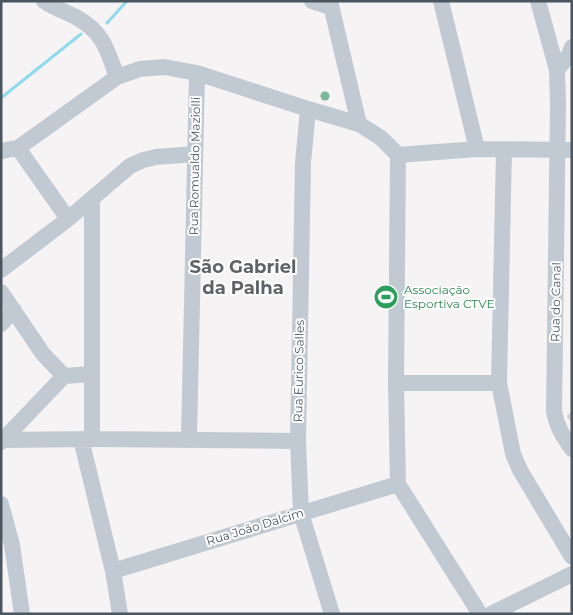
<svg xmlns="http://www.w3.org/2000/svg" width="573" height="615" font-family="Montserrat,sans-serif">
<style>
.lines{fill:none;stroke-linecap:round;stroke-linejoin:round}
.stream{stroke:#90daee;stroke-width:3}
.building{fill:url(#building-back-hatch);stroke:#d7d9de}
.minor{stroke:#c1cad2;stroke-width:16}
.tree{fill:#7bb799}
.labels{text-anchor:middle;stroke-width:4;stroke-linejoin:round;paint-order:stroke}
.street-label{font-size:12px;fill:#4a5661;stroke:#fff}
.leisure-label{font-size:12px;fill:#27864d;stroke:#fff;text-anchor:start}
.district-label{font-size:18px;font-weight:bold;fill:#5f6368;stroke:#fff}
</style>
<defs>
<pattern id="building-back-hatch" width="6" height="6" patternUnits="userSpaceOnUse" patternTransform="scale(1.25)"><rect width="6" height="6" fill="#cdcfd5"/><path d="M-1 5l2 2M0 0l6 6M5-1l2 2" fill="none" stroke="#a8abb0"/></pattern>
</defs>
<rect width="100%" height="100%" fill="#f5f3f3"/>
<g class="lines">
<!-- stream -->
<path class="stream" d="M107,23L127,1
M1,98L81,34"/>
</g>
<!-- building -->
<path class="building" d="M572,412V423L567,416Z"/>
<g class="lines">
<!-- minor -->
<path class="minor" d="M44,1C54,8 66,12 76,17C103,32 107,49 117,77
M312,1L331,7
M330,1L359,124
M441,1L477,149
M538,1L557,70L558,104L554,411C557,428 563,436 572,449
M557,70L569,55L572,47
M308,109L303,163L298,441L301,513L332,614
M18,148L68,219
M504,150L499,383L513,454L520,470L572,557
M1,151L18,148L117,77L140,69L164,67L197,73L308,109L359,124L381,138L398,155L477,149L572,150
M398,155L396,383L398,484L480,614
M92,199V439
M1,270L68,219L130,166L143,160L156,157L195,154
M1,292L43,354L64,376L92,374
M1,324L14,310
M396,383H499
M81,439L113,571L120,614
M189,439L197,73
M3,440L92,439L298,441
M1,442L64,376
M1,504L12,545L22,614
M113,571L398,484
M491,614L572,574"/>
</g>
<!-- trees -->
<circle class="tree" cx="325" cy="96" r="4.5"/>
<!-- icons -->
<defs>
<symbol id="stadium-disc" viewBox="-11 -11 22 22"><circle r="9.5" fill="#2e9e5b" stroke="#fff"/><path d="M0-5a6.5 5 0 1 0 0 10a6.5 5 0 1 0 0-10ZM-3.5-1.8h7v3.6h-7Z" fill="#fff"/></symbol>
</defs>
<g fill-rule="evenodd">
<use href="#stadium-disc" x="372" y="283" width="28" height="28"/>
</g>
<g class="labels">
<!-- street labels -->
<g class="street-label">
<text transform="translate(195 166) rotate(-89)" y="4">Rua Romualdo Maziolli</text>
<text transform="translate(556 302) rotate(-89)" y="4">Rua do Canal</text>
<text transform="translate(299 371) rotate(-89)" y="4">Rua Eurico Salles</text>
<text transform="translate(255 527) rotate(-17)" y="4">Rua João Dalcim</text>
</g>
<!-- leisure labels -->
<g class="leisure-label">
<text x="404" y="294">Associação<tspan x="404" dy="14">Esportiva CTVE</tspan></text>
</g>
<!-- district labels -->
<g class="district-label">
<text x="243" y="273">São Gabriel<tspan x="243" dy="21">da Palha</tspan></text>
</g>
</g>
<!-- border -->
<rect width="573" height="615" fill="none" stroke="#4a5661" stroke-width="5"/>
</svg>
